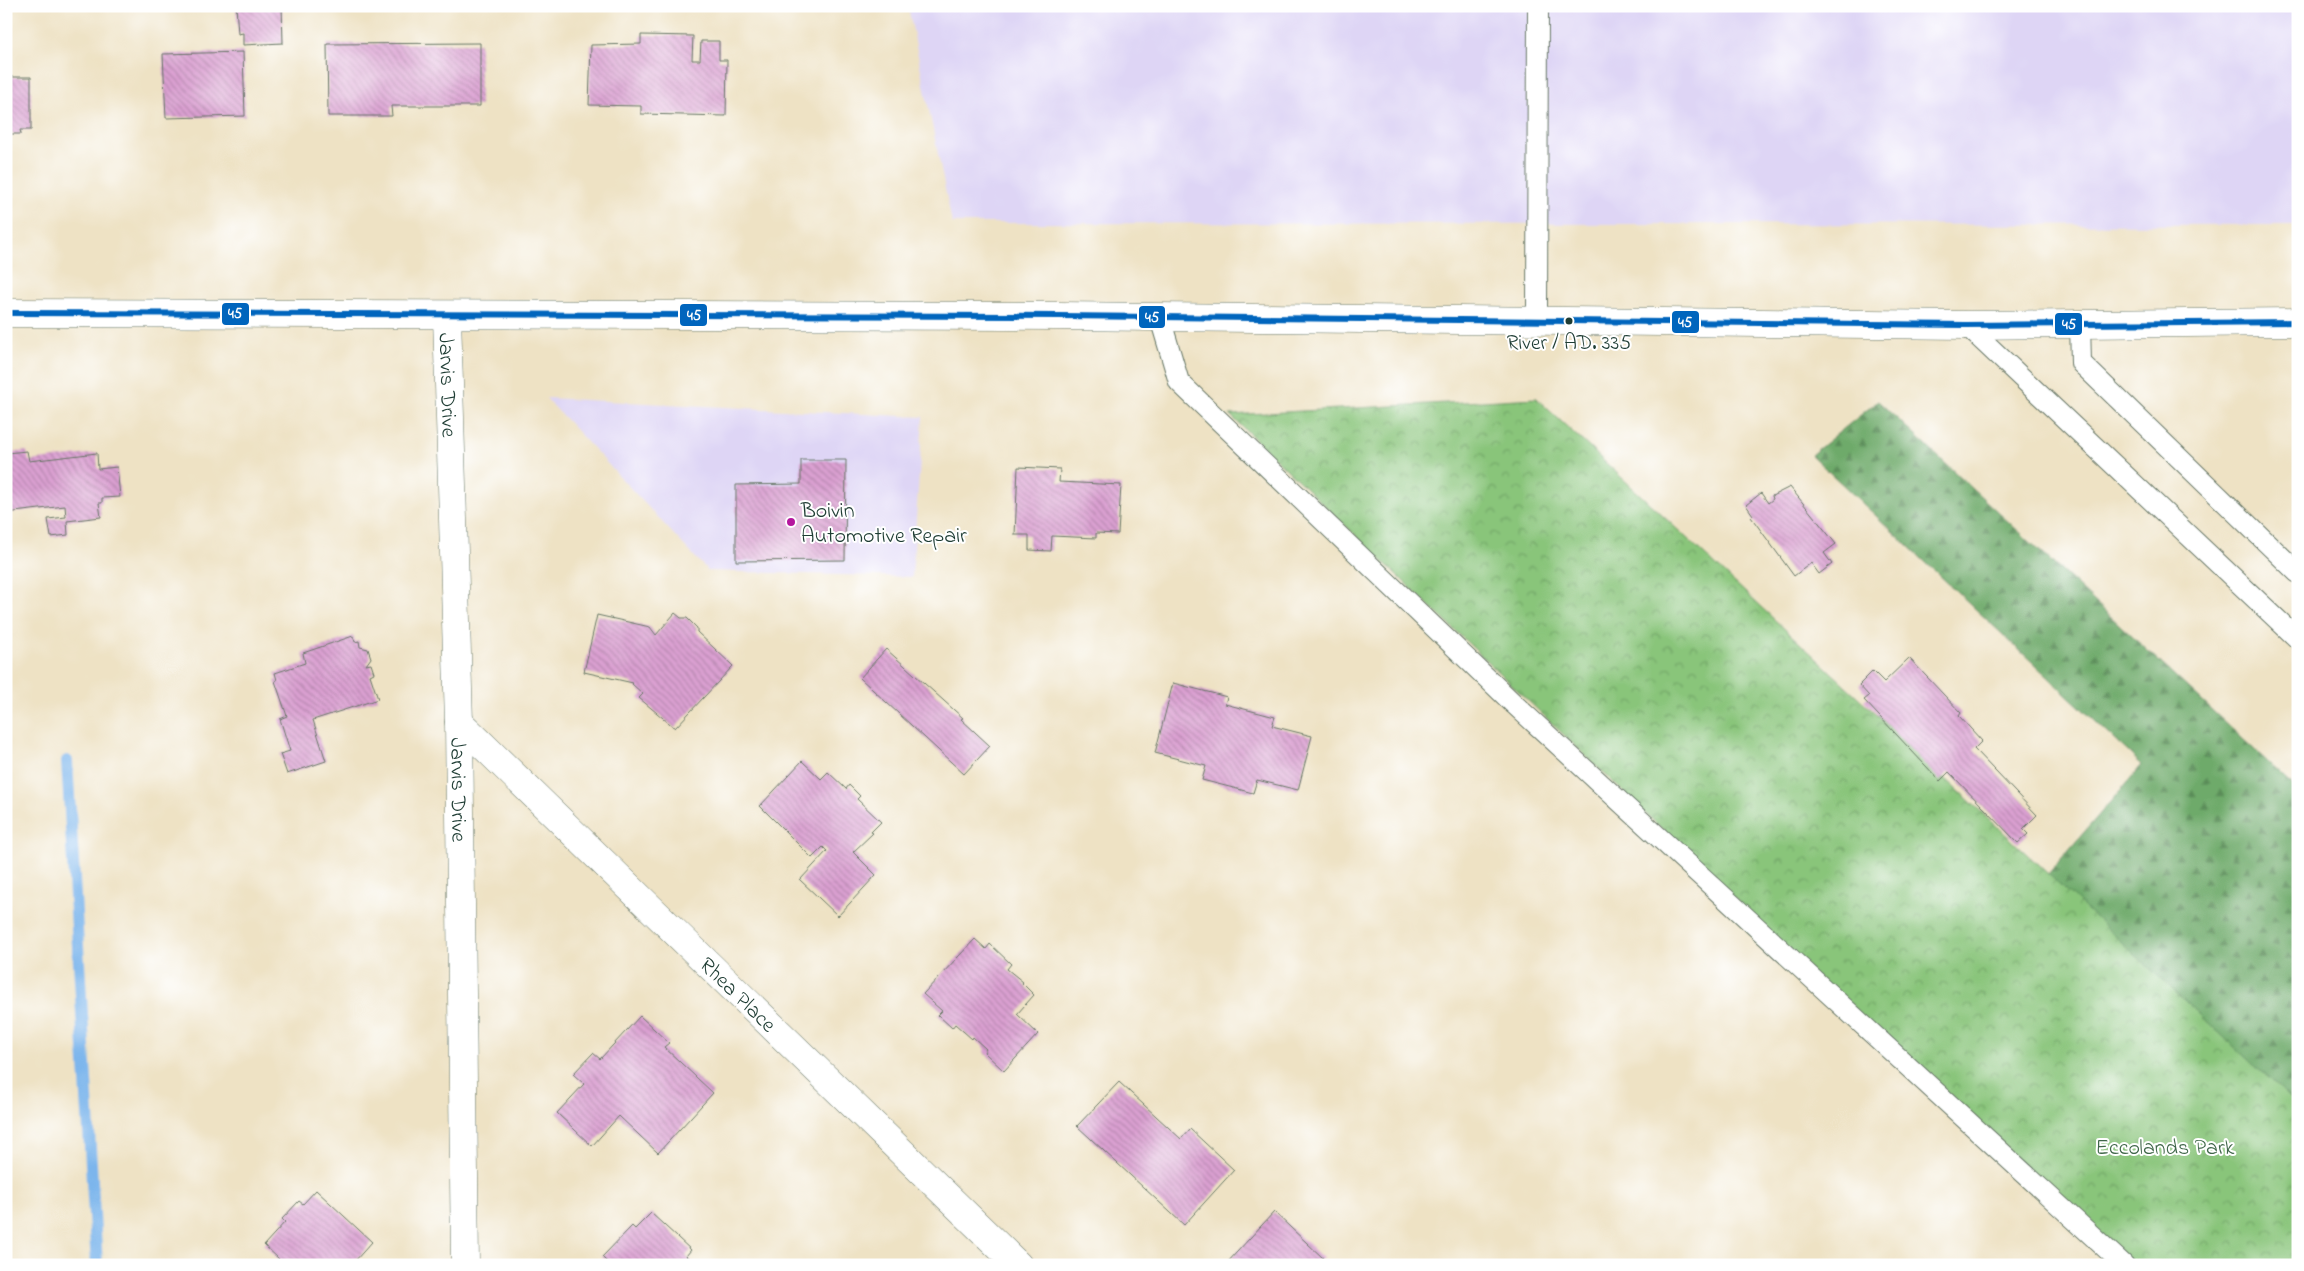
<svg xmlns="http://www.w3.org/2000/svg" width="2304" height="1271" font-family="'Indie Flower',sans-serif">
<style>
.built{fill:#ded5f5}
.forest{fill:url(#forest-firs);stroke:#46744f}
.park{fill:url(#park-crowns);stroke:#548157}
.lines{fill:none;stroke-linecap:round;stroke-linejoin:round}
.stream{stroke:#7bb5ec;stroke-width:12}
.building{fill:url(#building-back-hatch)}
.lane-casing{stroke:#677766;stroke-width:22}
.street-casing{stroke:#677766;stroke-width:29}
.secondary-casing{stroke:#677766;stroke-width:29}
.lane{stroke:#fff;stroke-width:20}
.street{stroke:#fff;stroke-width:28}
.secondary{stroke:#fff;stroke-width:28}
.bus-1-casing{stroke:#fff;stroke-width:10}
.bus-1{stroke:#0065bd;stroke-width:6}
.bus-dot{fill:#1f3d34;stroke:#fff;stroke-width:2}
.poi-dot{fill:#b5179e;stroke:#fff;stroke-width:2}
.labels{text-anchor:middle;stroke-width:4;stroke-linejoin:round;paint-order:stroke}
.bus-label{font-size:21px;fill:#1f3d34;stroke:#fff}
.street-label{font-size:22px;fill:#1f3d34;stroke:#fff}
.poi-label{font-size:22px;fill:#1f3d34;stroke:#fff;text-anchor:start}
.park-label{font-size:22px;fill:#3f6649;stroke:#fff}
.line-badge{stroke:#fff;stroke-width:2}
.badge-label{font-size:14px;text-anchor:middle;font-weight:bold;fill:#fff}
</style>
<defs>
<pattern id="forest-firs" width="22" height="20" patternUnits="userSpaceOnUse" patternTransform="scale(1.25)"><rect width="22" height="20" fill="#6eaa6a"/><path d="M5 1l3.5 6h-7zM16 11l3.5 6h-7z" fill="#5a8c58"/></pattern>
<pattern id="park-crowns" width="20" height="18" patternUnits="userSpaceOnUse" patternTransform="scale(1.25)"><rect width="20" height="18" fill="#89c57a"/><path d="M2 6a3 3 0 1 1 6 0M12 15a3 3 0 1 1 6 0" fill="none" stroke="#6fa165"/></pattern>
<pattern id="building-back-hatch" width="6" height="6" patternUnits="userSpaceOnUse" patternTransform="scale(1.25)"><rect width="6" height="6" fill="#dba0d2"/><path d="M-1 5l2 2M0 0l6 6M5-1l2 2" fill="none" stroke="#b184ab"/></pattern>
</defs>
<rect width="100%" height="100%" fill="#fff"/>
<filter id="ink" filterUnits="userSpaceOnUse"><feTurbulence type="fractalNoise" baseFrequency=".02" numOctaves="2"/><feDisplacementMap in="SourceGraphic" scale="10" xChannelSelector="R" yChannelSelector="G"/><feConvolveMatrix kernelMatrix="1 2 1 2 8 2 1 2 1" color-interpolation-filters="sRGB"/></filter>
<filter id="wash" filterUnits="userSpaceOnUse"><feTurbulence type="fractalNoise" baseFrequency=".0096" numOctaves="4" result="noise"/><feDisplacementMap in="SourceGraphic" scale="20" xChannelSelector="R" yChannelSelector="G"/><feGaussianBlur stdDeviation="1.12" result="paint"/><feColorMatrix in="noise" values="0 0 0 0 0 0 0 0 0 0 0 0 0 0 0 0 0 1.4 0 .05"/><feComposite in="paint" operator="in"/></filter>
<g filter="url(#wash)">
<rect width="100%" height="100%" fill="#eee2c4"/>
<!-- built -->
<path class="built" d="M908,6H2298V225L952,223Z
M546,398L923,417L912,577L708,571Z"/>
<!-- forest -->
<path class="forest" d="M1878,401L2298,790V1106L2048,874L2142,765L1811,455Z"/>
<!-- park -->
<path class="park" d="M1536,398L2298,1106V1265H2117L1230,415Z"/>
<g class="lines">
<!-- stream -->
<path class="stream" d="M67,761L97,1265"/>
</g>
<g id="blocks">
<!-- building -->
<path class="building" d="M236,6H282L283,43L243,45V33L238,34Z
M641,35L693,36L692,60H700L701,41H719V60H727L726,116L641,114V106L589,105L591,45L641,44Z
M480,43V106H391L392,116H328L327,44Z
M243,52L245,116L166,118L163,54Z
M6,77H31V130H20L21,134H6Z
M27,451L29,461L97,453L98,469L117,467L120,497L102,498V503H99L101,517L67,521L68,535L51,537L48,519L66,517L65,506L6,513V453Z
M801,460H846L845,560L736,561V485L801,484Z
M1018,467L1060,469L1059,482L1121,485L1118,534L1096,533V538L1052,536L1051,551L1029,550V535H1015Z
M1790,487L1836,544L1824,553L1832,564L1819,574L1811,563L1794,576L1751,517L1753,515L1746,505L1761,493L1768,503L1773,499L1772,496Z
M675,613L681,618H687L697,628V632L733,666L675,728L639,698L643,694L632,684L633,683L584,672L597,615L650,627L656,635Z
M353,636L355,642L359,641L360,647L368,649L371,658L366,665L371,664L374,673L370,675L378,699L313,720L326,761L287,774L280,754L290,751L280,719L287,716L275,681L277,680L275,673L305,663L303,653Z
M886,649L963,718L961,719L990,746L964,774L860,678Z
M1909,658L1961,713L1959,716L1982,741L1974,749L2037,815L2023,829L2028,834L2018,843L1949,772L1940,781L1864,700L1869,696L1859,685L1873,671L1884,682Z
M1173,683L1227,697L1225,704L1275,717L1272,726L1312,736L1298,790L1257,780L1253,793L1202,780L1206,766L1155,753Z
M802,761L821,779L828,772L846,789L849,785L860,796L857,799L881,822L871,832L873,833L853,852L876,875L838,916L800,880L827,851L823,847L812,858L760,806Z
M975,939L986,949L990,944L1011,964L1007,969L1023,982L1022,983L1034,995L1017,1014L1038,1034L1004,1071L984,1052L986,1049L973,1037L972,1039L955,1024L952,1028L938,1015L942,1011L923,994Z
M640,1016L669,1043L664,1047L713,1093L658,1153L619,1116L592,1146L557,1113L584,1084L573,1074L593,1053L600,1059Z
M1119,1082L1181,1139L1190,1129L1234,1170L1184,1225L1077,1126Z
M316,1190L372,1242L354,1262L355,1265H273L279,1259L264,1245L285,1222L282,1219L299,1201L303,1204Z
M1274,1212L1323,1258L1316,1265H1225Z
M651,1213L691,1250L686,1256L695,1265H610L602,1257L632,1226L635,1229Z"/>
</g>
</g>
<g filter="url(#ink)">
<use href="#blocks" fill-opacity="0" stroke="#677766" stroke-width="1"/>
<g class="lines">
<defs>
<path id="lane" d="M1160,318L1179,382L1515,705L2124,1265
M1537,320L1538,6
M2080,323L2081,363L2298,573
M1966,325L2298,639"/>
<g id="street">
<path id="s1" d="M447,316L459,722L465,1265"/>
<path id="s2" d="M459,722L1018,1265"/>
</g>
<path id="secondary" d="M6,313L1059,316L1966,325L2298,322"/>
</defs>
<!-- lane casing -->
<use href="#lane" class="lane-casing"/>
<!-- street casing -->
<use href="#street" class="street-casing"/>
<!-- secondary casing -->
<use href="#secondary" class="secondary-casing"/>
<!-- lane -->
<use href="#lane" class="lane"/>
<!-- street -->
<use href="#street" class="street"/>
<!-- secondary -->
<use href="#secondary" class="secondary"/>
<defs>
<path id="bus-1" d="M6,313L1059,316L1966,325L2298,322"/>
</defs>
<!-- bus-1 casing -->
<use href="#bus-1" class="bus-1-casing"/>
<!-- bus-1 -->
<use href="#bus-1" class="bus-1"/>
</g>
</g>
<!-- markers -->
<circle class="bus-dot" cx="1569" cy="321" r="4.5"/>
<circle class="poi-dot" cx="791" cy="522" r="5"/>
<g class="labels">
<!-- bus labels -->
<g class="bus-label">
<text x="1569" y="349">River / AD. 335</text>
</g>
<!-- street labels -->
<g class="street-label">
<text dy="8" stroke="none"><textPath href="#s1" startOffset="69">Jarvis Drive</textPath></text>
<text dy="8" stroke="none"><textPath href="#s1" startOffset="474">Jarvis Drive</textPath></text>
<text dy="8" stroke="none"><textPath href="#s2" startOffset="390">Rhea Place</textPath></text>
</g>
<!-- poi labels -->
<g class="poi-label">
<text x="801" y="517">Boivin<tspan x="801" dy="25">Automotive Repair</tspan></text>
</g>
<!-- park labels -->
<g class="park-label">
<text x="2165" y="1154">Eccolands Park</text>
</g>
</g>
<g class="line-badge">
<rect x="221" y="302" width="29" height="24" rx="5" fill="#0065bd"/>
<rect x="679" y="303" width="29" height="24" rx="5" fill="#0065bd"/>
<rect x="1138" y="305" width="28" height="24" rx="5" fill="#0065bd"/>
<rect x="1671" y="310" width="29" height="24" rx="5" fill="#0065bd"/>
<rect x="2054" y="312" width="29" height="24" rx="5" fill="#0065bd"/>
</g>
<g class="badge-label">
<text x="235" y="318">45</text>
<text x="694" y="320">45</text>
<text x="1152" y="322">45</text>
<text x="1685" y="327">45</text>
<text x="2069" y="329">45</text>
</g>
<!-- margin -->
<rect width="2304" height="1271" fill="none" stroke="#fff" stroke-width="25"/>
</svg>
